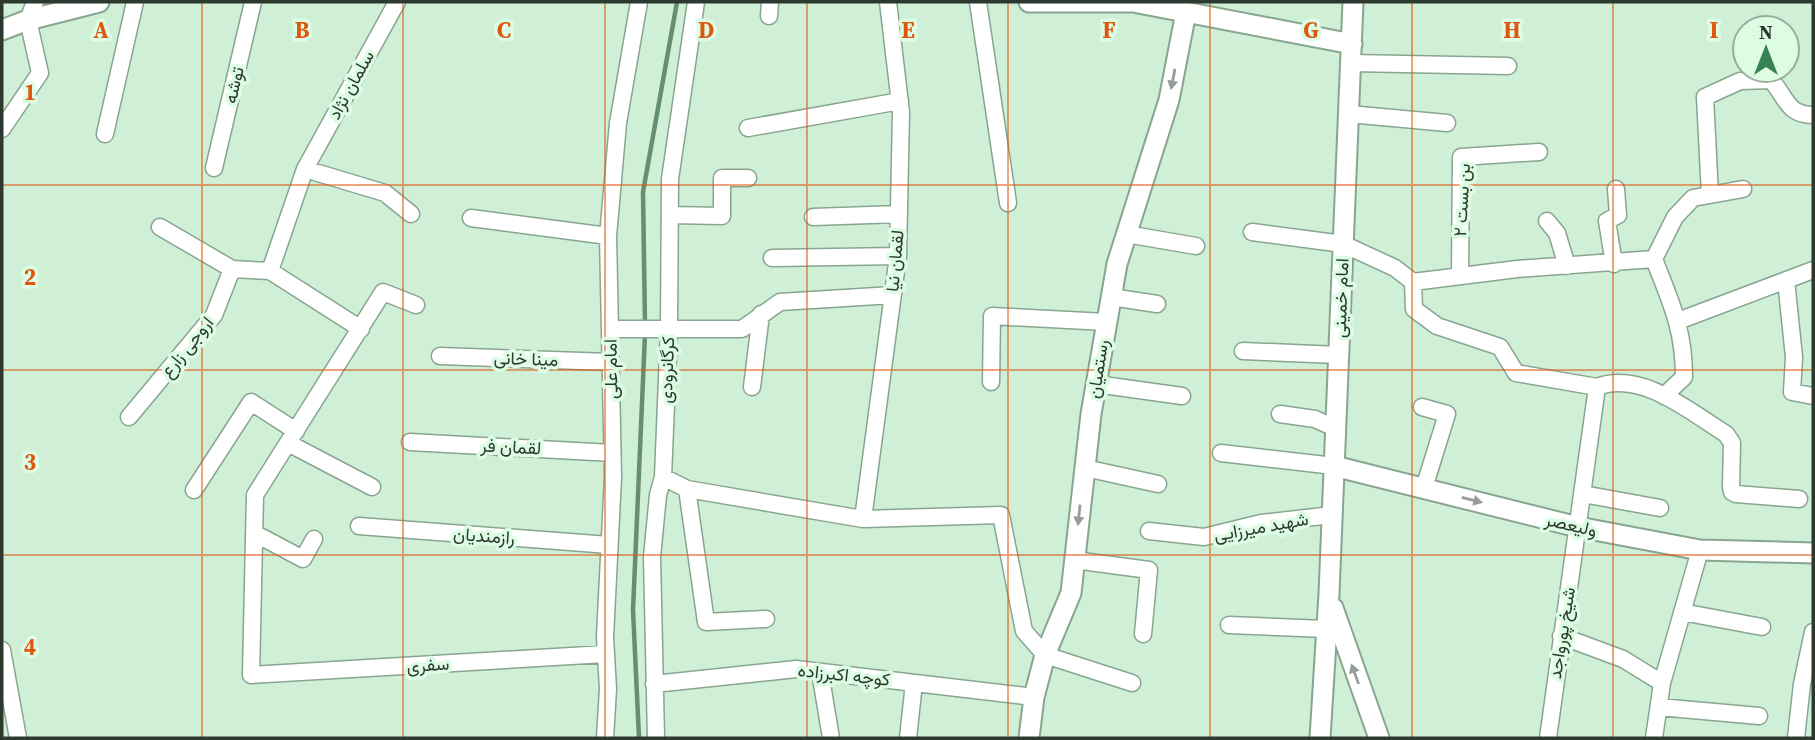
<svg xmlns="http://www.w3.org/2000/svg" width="1815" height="740" font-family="'Source Serif 4',Vazirmatn,serif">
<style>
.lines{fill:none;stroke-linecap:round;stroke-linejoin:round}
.stream{stroke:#668e70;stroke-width:4.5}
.minor-casing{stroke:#88a58f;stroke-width:19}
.tertiary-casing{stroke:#88a58f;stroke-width:23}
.minor{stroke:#fff;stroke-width:16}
.tertiary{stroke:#fff;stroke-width:19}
.oneway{fill:#969c97}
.grid{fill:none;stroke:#df570e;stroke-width:2;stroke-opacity:0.55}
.labels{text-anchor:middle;stroke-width:7;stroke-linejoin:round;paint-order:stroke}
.street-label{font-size:18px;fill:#2d392f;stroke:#ddfce4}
.grid-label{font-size:23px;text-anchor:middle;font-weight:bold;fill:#df570e;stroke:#ddfce4;stroke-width:7;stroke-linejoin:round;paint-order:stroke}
</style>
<rect width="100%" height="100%" fill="#d0efd7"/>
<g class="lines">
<!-- stream -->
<path class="stream" d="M645,325L643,192L677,2
M639,738L633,610L645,334"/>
<defs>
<path id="minor" d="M978,2L1008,203
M769,16L770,2
M1351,63L1508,66
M1349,114L1447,123
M748,128L900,101
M2,129L40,73L28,20L35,2
M105,134L135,2
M214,168L253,2
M305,169L385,193L411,214
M1710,195L1705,97L1740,81L1771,80C1787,98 1787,115 1813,115
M670,215L722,216V178H748
M813,217L899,214
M471,218L608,236
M1547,221L1557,233L1567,266
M160,227L232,269L270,271L361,329
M1252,232L1343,244L1395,268L1413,282L1414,309L1437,326L1500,347L1516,373L1597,387
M1126,234L1196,246
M772,258L898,256
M1614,264L1607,221L1618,215L1616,189
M270,271L305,169L397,2
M1460,276L1461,157L1539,152
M1786,280L1794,357L1792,392L1813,396
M1413,282L1517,269L1654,259
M1111,297L1157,304
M416,305L383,292L255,495L251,675L605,654
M1678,321L1813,270
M611,329H742L780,302L893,295
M1243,351L1339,355
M440,356L611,362
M991,382L992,316L1106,322
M1096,384L1182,396
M752,387L761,314
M1597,387C1642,370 1690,412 1726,434L1732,443L1731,487L1732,492L1736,494L1799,499
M1664,396L1684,377C1684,329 1671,303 1654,259L1675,217L1693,198L1743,189
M1422,407L1447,414L1424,488
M1280,414L1315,419L1335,428
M129,417L214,315L232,269
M410,442L612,453
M288,443L372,487
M1221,453L1334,466
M1085,468L1158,484
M663,477L687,489L863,519L1001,515L1024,631L1045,655L1132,683
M687,489L706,622L766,619
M194,490L251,402L296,431
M1583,494L1660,508
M863,519L898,256L901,112L888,2
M359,526L609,545
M1149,531L1204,537L1261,523L1332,515
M254,533L303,559L314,539
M1074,560L1149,570L1143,634
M1682,612L1762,627
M1229,625L1326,629
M1561,636L1623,659L1662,683L1654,738
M2,650L18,738
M820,672L831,738
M1662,683L1700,550
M654,684L796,669L1034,697
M1659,707L1759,716
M605,738L608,689L605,637L613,477L608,236L618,123L639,2
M656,738L652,557L658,495L663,477L669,329L670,179L696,2
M908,738L914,683
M1548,738L1597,387
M1796,738L1802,684L1813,632"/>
<path id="tertiary" d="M1029,2H1133L1352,44
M2,30L28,20L99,2
M1334,466L1578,527L1700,550L1813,553
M1333,608L1379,738
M1029,738L1034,697L1045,655L1071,593L1091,414L1117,264L1169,100L1186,12
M1320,738L1329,594L1353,2"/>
</defs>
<!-- minor casing -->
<use href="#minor" class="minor-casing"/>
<!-- tertiary casing -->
<use href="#tertiary" class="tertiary-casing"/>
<!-- minor -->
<use href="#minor" class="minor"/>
<!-- tertiary -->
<use href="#tertiary" class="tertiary"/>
</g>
<!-- one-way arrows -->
<defs><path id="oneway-solid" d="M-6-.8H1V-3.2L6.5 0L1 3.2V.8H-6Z" transform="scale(1.75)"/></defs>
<g class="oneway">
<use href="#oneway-solid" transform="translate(1173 79) rotate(101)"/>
<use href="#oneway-solid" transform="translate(1472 500) rotate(14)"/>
<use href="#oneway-solid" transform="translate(1079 515) rotate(96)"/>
<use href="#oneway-solid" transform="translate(1355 674) rotate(-110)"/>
</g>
<!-- grid -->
<path class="grid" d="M202,2V738M403,2V738M605,2V738M807,2V738M1008,2V738M1210,2V738M1412,2V738M1613,2V738M2,185H1813M2,370H1813M2,555H1813"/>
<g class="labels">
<!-- street labels -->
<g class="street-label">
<text transform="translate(234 85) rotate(-77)" y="6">توشه</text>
<text transform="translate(351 85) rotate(-61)" y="6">سلمان نژاد</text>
<text transform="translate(1462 200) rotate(-87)" y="6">بن بست ۲</text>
<text transform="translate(895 261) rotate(-85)" y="6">لقمان نیا</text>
<text transform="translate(1341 298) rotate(-88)" y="6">امام خمینی</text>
<text transform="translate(187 347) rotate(-51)" y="6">اروجی زارع</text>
<text transform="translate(526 359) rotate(2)" y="6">مینا خانی</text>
<text transform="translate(611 369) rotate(-91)" y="6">امام علی</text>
<text transform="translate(1098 369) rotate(-81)" y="6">رستمیان</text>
<text transform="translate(667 370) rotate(-88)" y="6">کرگانرودی</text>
<text transform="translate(511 447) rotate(3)" y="6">لقمان فر</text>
<text transform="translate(1571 525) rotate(13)" y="6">ولیعصر</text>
<text transform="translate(1261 527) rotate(-10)" y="6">شهید میرزایی</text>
<text transform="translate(484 536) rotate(4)" y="6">رازمندیان</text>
<text transform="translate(1562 633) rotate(-81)" y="6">شیخ پورواجد</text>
<text transform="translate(428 665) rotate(-4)" y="6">سفری</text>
<text transform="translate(844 675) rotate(6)" y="6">کوچه اکبرزاده</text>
</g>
</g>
<g class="grid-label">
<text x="101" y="38">A</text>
<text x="302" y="38">B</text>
<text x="504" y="38">C</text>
<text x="706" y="38">D</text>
<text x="908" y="38">E</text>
<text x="1109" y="38">F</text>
<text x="1311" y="38">G</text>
<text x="1512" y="38">H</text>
<text x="1714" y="38">I</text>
<text x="30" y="100">1</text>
<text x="30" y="285">2</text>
<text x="30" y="470">3</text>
<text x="30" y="655">4</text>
</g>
<!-- border -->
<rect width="1815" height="740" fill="none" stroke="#2d392f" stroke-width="7"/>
<!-- north arrow -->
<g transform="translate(1766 49)"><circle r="33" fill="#ddfce4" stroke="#97ae9c" stroke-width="2"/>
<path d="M0-5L12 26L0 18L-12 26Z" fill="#378251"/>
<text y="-10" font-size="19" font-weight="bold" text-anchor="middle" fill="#2d392f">N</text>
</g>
</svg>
